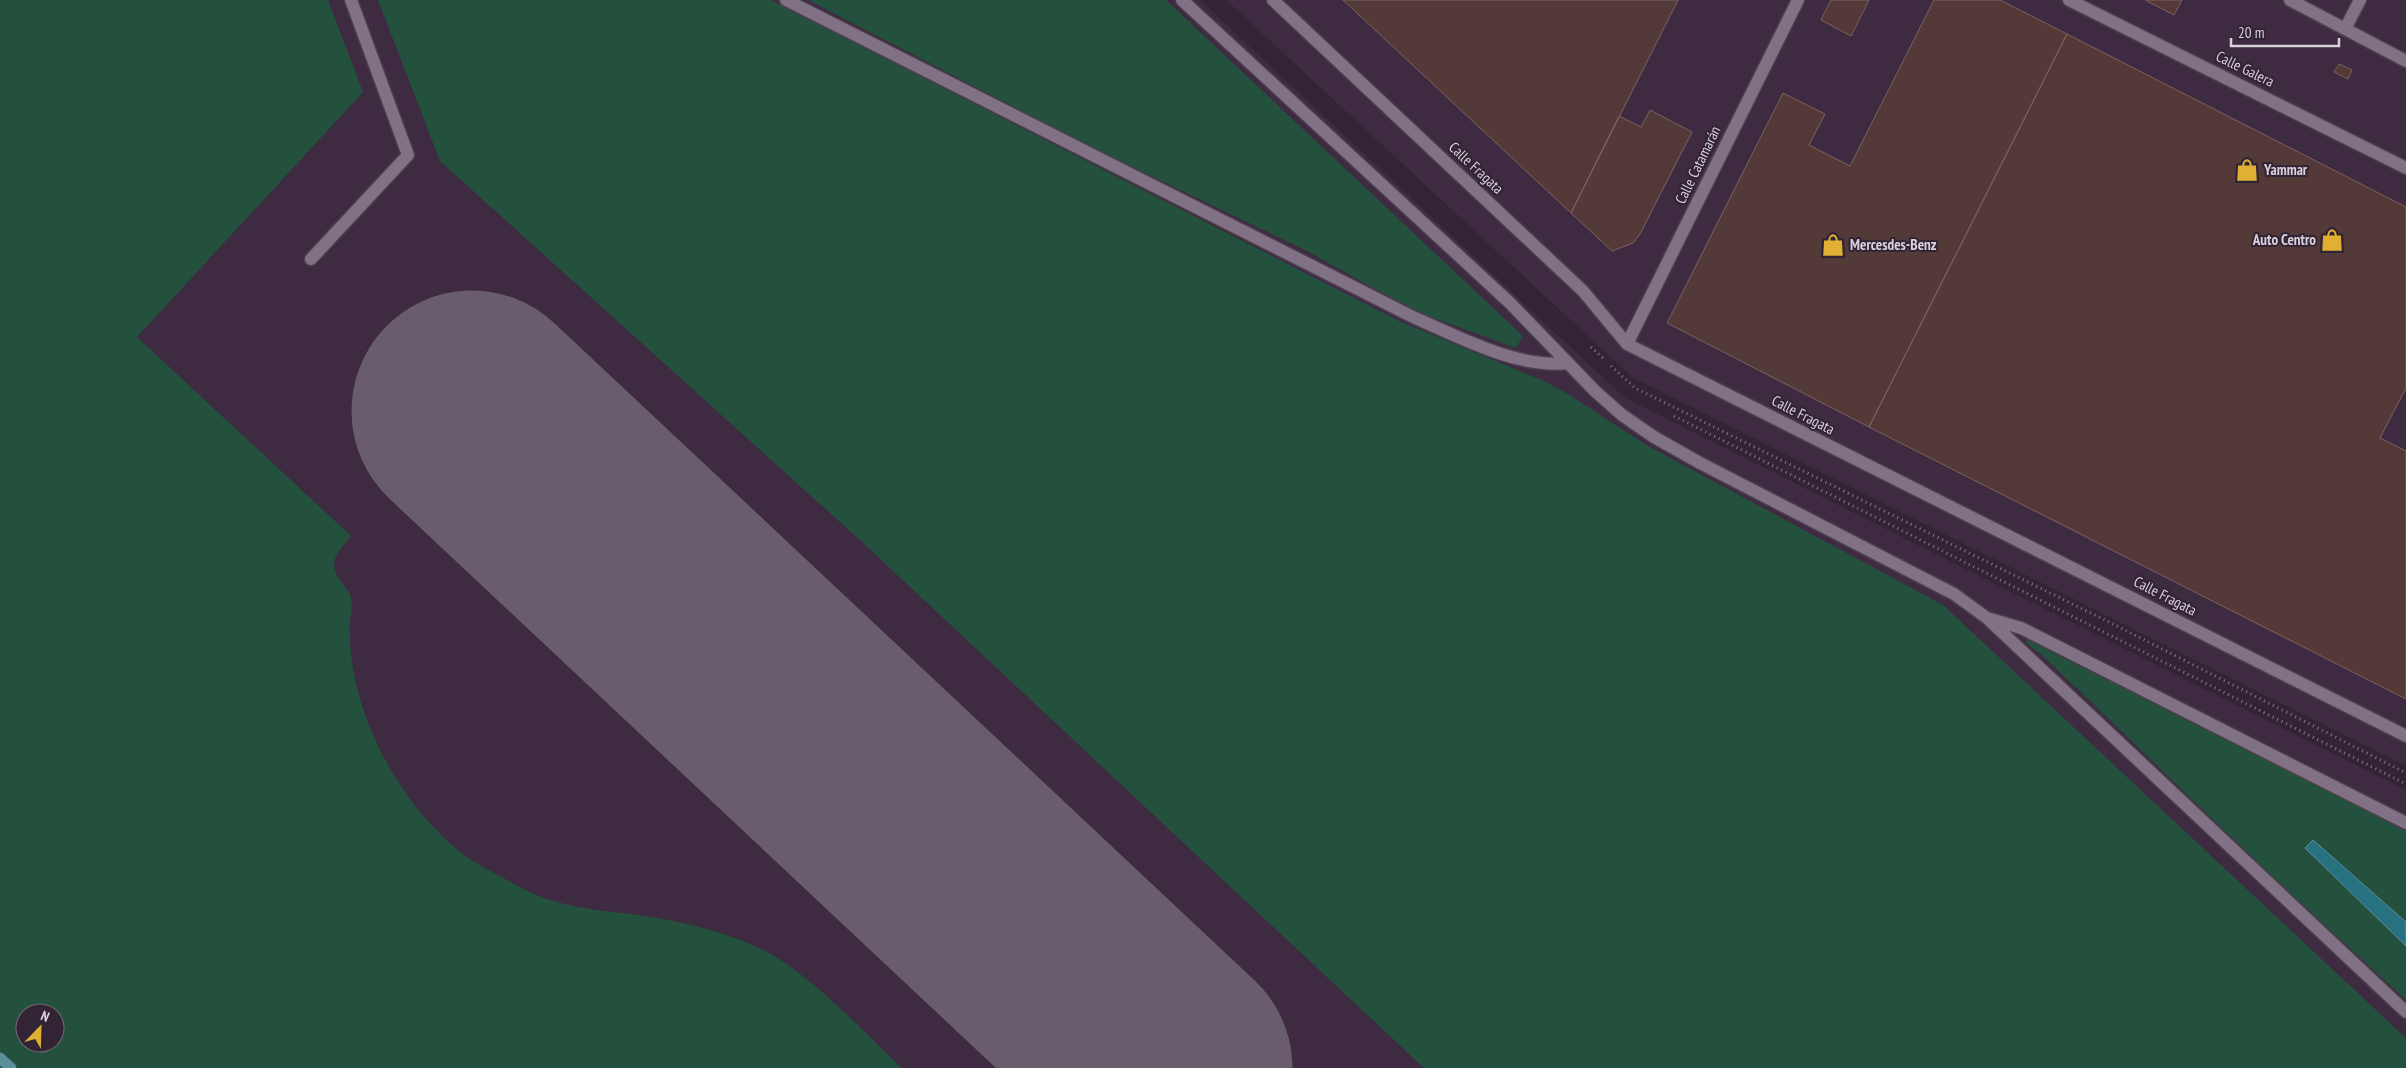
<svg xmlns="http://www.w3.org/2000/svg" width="2406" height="1068" font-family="'PT Sans Narrow',sans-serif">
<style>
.built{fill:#3e2b42;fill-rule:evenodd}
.green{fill:#23513e;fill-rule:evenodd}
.water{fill:#287181;stroke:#5d8e9c}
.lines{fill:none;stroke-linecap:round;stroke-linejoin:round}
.stream{stroke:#5d8e9c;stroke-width:11}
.runway{stroke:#695c6c;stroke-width:241}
.building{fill:#533937;stroke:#7e625f}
.lane-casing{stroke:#4b3f4e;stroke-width:15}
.street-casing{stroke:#4b3f4e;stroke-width:15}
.path{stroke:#867a88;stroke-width:3;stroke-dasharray:1 4;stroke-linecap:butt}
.lane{stroke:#817185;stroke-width:12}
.street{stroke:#817185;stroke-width:12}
.labels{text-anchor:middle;stroke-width:4;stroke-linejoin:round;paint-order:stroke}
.street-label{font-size:15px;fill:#d9d0db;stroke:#322435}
.poi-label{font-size:15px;font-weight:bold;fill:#d9d0db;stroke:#322435;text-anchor:start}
</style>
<rect width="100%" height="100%" fill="#322435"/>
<!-- built -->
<path class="built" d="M0,0H1200L1625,398L2406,790V1068H0ZM25,1013H55V1043H25Z
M1226,0H2406V766L1632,377Z"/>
<!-- green -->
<path class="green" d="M0,0H328L363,92L137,337L351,536C336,554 326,563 343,584C346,588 351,594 351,599C353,606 351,614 350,621C346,707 397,803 464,855C478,865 494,873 509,881C525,890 543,899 561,903C591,911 621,912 651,917C689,923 724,932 759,948C809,971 861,1030 902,1068H0ZM25,1013H55V1043H25Z
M378,0H771L1401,322L1544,381L1568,394L1648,446L1943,605L2406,1038V1068H1424L861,541L440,161Z
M808,0H1166L1523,336L1516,348L1415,311L1305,250L1091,147Z
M2026,639L2406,830V922L2313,840L2305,848L2406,946V1000L2276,880L2043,656L2027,644Z"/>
<!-- water -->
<path class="water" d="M2313,840L2406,922V946L2305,848Z"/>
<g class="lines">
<!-- stream -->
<path class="stream" d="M0,1058L11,1068"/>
<!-- runway -->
<path class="runway" d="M472,411L1172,1068"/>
</g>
<!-- building -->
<path class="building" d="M1343,0H1678L1571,213Z
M1831,0H1869L1851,36L1821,20Z
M1934,0H2000L2067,34L1869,427L1667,323L1783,93L1825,114L1809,145L1850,166Z
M2145,0H2182L2174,15Z
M2067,34L2406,207V388L2380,438L2406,451V699L1869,427Z
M2339,64L2352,70L2348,79L2334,72Z
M1650,110L1692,132L1640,234L1633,243L1612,251L1571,213L1619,116L1641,127Z"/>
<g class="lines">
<defs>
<path id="lane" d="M786,0L1413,317C1459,337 1518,369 1568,363
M1182,0L1510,303L1595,391L1622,415L1654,437L1700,463L1954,594L1987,618L2021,628L2406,823
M2290,0L2406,61
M2345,29L2360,0
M311,259L408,155L351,0
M1989,620L2406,1012"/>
<path id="street" d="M1273,0L1583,291L1627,344L2406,736
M2069,0L2406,168
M1627,344L1798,0"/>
</defs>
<!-- lane casing -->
<use href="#lane" class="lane-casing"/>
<!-- street casing -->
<use href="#street" class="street-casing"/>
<!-- path -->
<path class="path" d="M1591,347L1605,360
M1611,366L1635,388L2115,625L2406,773
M1674,416L2406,784"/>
<!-- lane -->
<use href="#lane" class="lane"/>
<!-- street -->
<use href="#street" class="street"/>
</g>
<!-- icons -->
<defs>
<symbol id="shop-bare" viewBox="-9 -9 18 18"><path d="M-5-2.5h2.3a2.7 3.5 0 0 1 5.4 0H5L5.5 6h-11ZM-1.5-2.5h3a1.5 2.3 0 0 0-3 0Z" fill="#e0b034" stroke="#322435" stroke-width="2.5" paint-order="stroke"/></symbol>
</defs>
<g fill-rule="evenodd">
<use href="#shop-bare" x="2231" y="154" width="32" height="32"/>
<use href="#shop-bare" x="2316" y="224" width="32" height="32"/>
<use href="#shop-bare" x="1817" y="229" width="32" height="32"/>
</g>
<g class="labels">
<!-- street labels -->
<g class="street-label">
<text transform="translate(2245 69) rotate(26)" y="5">Calle Galera</text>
<text transform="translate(1698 165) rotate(-64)" y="5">Calle Catamarán</text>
<text transform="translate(1476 168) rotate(43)" y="5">Calle Fragata</text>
<text transform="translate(1803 415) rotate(27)" y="5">Calle Fragata</text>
<text transform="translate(2165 596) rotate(27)" y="5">Calle Fragata</text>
</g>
<!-- poi labels -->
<g class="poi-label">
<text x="2264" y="175">Yammar</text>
<text x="2316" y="245" text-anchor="end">Auto Centro</text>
<text x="1850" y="250">Mercesdes-Benz</text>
</g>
</g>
<!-- north arrow -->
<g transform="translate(40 1028) rotate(23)"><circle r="24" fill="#322435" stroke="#756977"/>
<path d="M0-4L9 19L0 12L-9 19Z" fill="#e0b034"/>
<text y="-8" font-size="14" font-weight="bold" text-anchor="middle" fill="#d9d0db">N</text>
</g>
<!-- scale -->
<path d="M2231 38v8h108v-8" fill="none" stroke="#d9d0db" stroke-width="2.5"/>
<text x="2238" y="38" font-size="15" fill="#d9d0db" stroke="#322435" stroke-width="4" paint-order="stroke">20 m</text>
</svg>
